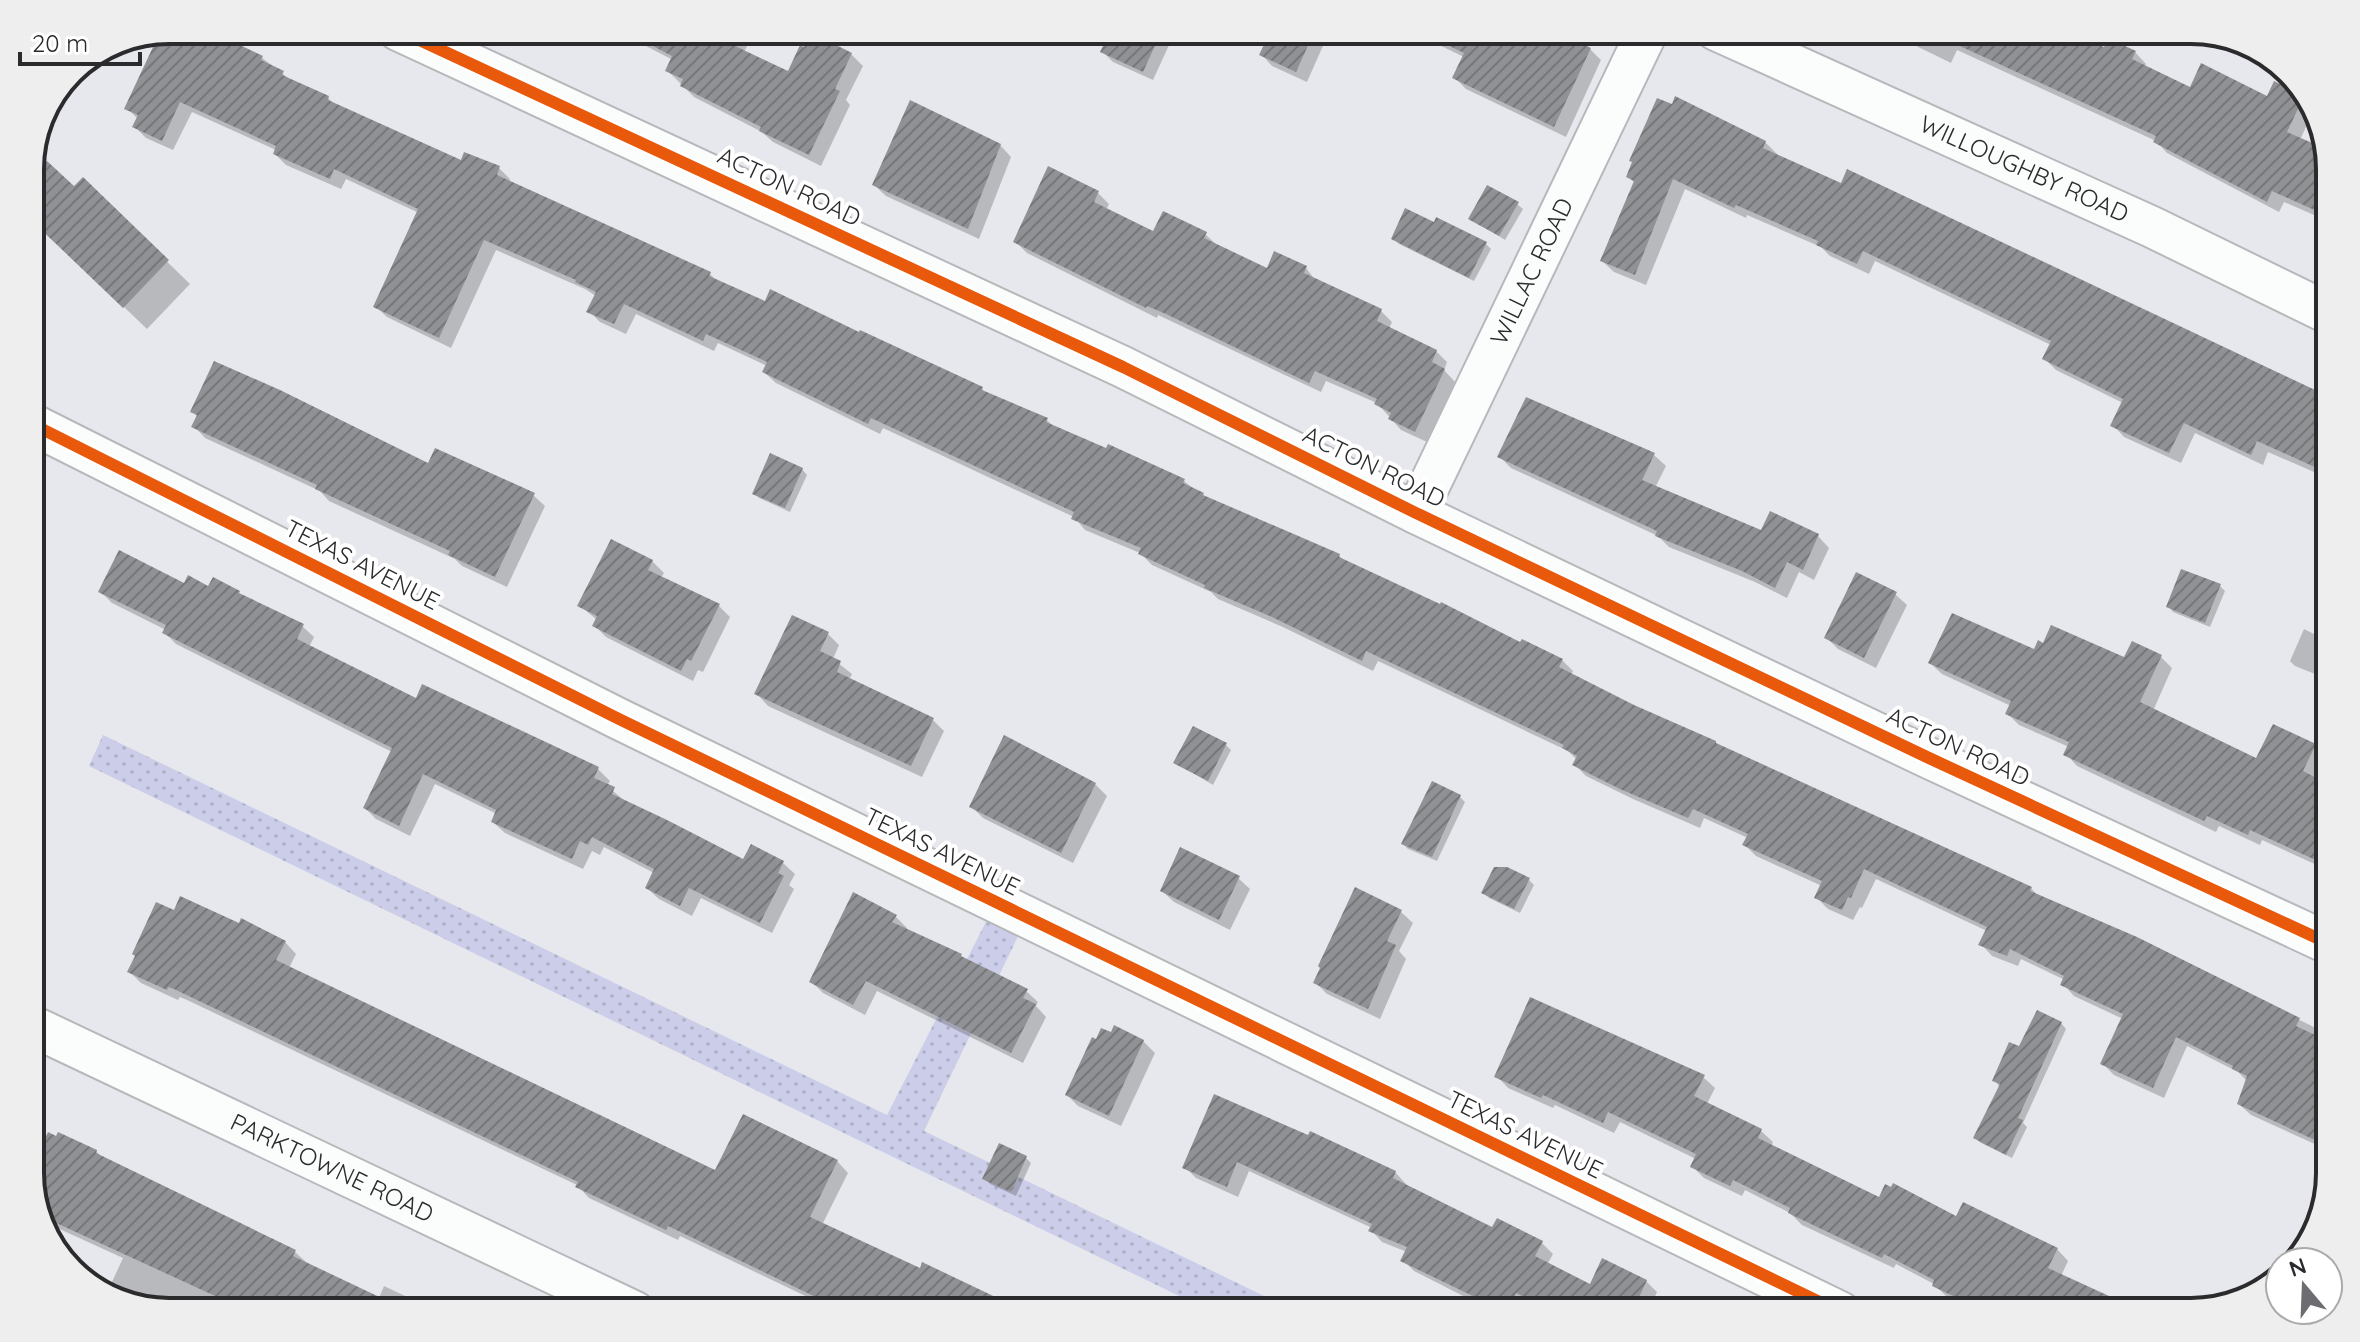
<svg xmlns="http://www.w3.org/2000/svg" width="2360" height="1342" font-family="Quicksand,sans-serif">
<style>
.park{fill:url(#park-dots)}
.shadow{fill:#0003}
.building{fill:url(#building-hatch)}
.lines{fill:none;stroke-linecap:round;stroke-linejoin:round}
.street-casing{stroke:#b7b8bc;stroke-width:44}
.street{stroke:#fbfcfc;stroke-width:40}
.cycleway-casing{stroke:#fff;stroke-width:17}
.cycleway{stroke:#e8590c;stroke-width:12}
.labels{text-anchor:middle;stroke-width:8;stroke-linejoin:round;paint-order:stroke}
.street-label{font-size:24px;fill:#2b2b2e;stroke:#fff}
.rim{fill:none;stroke:#2b2b2e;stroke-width:4}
</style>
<defs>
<pattern id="park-dots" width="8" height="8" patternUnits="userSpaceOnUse" patternTransform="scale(2)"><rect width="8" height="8" fill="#cccee9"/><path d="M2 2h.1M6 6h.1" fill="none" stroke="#afb1c8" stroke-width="1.8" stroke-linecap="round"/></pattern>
<pattern id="building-hatch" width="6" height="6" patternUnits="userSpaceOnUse" patternTransform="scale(2)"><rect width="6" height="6" fill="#909194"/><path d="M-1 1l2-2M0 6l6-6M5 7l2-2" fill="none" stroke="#767779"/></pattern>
</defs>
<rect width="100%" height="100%" fill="#e7e8ed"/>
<!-- park -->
<path class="park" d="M103,735L887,1115L989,916L1020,932L924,1131L1297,1312H1212L89,766Z"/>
<!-- shadow -->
<path class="shadow" d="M169,30H204L261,57L292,81L328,98L336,106L462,163L499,168L510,179L509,183L710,274L717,281L766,303L982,389L987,394L1047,420L1056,429L1107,451L1109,447L1184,481L1208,500L1339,556L1347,563L1521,645L1562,660L1573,671L1571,676L1633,707L1715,742L1720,747L2031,888L2039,897L2136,939L2330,1035V1151L2251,1115L2239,1104L2246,1080L2238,1072L2187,1046L2164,1098L2114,1075L2102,1063L2123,1019L2074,996L2063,984L2065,980L2021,959L2018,966L1992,956L1981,944L1987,931L1876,879L1862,908L1860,907L1853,920L1828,909L1817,898L1822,886L1756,856L1745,845L1748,838L1704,818L1700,828L1633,799L1586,776L1575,765L1576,759L1568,751L1378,661L1373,671L1285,628L1218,599L1211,592L1152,565L1140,553L1085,530L1074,517L883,428L880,434L776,383L764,372L767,366L718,343L714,351L636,314L626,334L600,322L589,311L596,296L585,289L496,250L451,348L387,317L375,306L419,213L346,179L341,189L286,165L275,154L276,150L192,112L173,150L146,138L135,127L138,119L127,108L160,36L153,33Z
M615,30H755L744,52L789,73L851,54L863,66L846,100L850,105L821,166L773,142L762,132L694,97L667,70L673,60Z
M1113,30H1176L1153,80L1113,62L1103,52Z
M1253,30H1330L1307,82L1272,66L1262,55L1270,37Z
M1408,30H1549L1590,49L1601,60L1566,137L1466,89L1455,78L1464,57Z
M1897,30H2047L2086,48L2135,52L2146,64L2145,67L2191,90L2268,99L2303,97L2313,111L2300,140L2330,161V222L2284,202L2279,212L2167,153L2156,141L1957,50L1951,63L1908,42Z
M74,69L58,105L56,104Z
M1765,142L1777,154L1776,156L2330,398V479L2268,452L2263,465L2195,433L2181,463L2124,437L2113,425L2123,403L2056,370L2045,359L2051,345L1875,261L1869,274L1830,256L1821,247L1747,215L1746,218L1685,189L1646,285L1614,272L1602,261L1635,183L1628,177Z
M1000,145L1011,157L979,239L886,196L874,185Z
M83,180L190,284L147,329L30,217Z
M1098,193L1109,204L1106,210L1154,234H1205L1217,245L1268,271L1306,268L1316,281L1381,311L1392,322L1389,329L1436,351L1447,362L1444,370L1455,382L1427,442L1401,430L1377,403L1326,381L1321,392L1158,315L1157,318L1027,253L1016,242Z
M1517,204L1523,209L1505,240L1471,218Z
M1393,238L1486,244L1491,249L1474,281L1399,244Z
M192,411L533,495L545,506L507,587L462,566L455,559L329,501L320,491L205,438L194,426L198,417Z
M1654,455L1666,466L1655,488L1762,533L1818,536L1829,548L1814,580L1799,572L1787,598L1755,582L1669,547L1658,536L1511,468L1500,457Z
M802,469L807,475L790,512L759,498L754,493Z
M652,561L664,573L661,578L718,605L730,617L703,672L698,670L693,681L606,637L595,626L597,620L579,605Z
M185,586L302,626L314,637L309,647L417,701L423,687L598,769L610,781L607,786L625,801L744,862L752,847L783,863L795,874L789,885L794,889L772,933L701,898L692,916L659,899L647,888L654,873L604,847L600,855L592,851L583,869L505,833L493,822L497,814L435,784L410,836L376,819L365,808L392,752L176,644L165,633L166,630L112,603L100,591Z
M2220,586L2225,591L2210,627L2173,612L2168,606Z
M1895,594L1907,605L1876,668L1838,649L1827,638Z
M2304,629L2330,642V680L2295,666L2290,661Z
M828,634L839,645L833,659L852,674L849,680L932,719L944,731L922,777L768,706L757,694Z
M2035,652L2125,660L2160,656L2172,668L2153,711L2257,760L2314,746L2326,758L2324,763L2330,766V871L2262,840L2260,845L2219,826L2216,832L2077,766L2066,754L2069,747L2019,725L2008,714L2011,706L1942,674L1930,663Z
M1226,745L1231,750L1213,785L1176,763Z
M1095,784L1107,796L1073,863L983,818L971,806Z
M1460,797L1465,802L1437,861L1408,849L1403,844Z
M1238,878L1250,889L1230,930L1174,902L1162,891Z
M1529,880L1534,885L1520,913L1489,898L1484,893Z
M1401,912L1413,923L1399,951L1406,959L1380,1019L1327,994L1315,982Z
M175,913L285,942L296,954L289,968L716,1173L837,1161L848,1173L822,1225L1013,1312H839L680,1236L678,1240L623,1214L589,1198L577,1185L187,1000L180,997L178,1000L141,983L130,972Z
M895,916L907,928L905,930L1026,991L1038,1002L1036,1006L1046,1017L1023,1063L877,991L865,1015L823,993L812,982Z
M2061,1023L2066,1029L2023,1123L2027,1127L2012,1158L1981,1143L1976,1138L1999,1086L1994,1080L2020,1049Z
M1143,1041L1155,1053L1121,1126L1078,1106L1067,1095Z
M1497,1076L1703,1077L1715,1088L1707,1104L1761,1131L1773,1142L1771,1146L1880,1199L1957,1218L2057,1249L2068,1261L2061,1276L2139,1312H1980L1946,1296L1934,1284L1896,1264L1894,1268L1802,1225L1790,1213L1745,1190L1742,1196L1704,1178L1693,1167L1696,1159L1620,1122L1614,1133L1555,1105L1553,1108L1508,1088Z
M1215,1097L1395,1172L1406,1184L1405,1186L1493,1230L1542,1243L1553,1254L1547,1265L1591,1286L1646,1281L1657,1292L1653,1301L1676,1312H1546L1528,1303L1523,1312H1472L1477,1303L1414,1271L1403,1260L1407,1252L1382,1242L1371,1230L1372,1228L1249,1171L1238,1197L1196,1178L1185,1167Z
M1000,1146L1026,1158L1031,1163L1016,1196L990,1184L985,1179Z
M96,1151L104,1159L295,1252L306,1262L322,1312H169L106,1295L123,1258L42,1221L30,1181Z
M384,1286L439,1312H373Z"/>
<!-- building -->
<path class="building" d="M169,30H209L263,56L261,60L284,71L282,75L329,96L328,100L461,160L464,152L500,166L497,175L711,272L709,276L765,301L770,289L859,332L860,330L983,387L982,390L1048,418L1046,422L1106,448L1108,444L1185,479L1183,483L1204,493L1203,495L1340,554L1339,557L1440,604L1441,602L1520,642L1522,639L1563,659L1559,667L1634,705L1716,741V743L2032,887L2030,891L2137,937L2300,1018L2296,1026L2330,1042V1147L2237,1104L2247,1076L2232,1069L2233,1066L2176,1037L2153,1088L2100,1064L2123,1014L2060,985L2064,976L2010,949L2007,956L1978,945L1987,927L1864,869L1851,898L1848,897L1842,910L1814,898L1822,881L1742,845L1748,834L1693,809L1688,818L1620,789L1572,765L1577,756L1562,748L1564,745L1366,651L1362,661L1272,617L1204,588L1205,585L1138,554L1141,548L1071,519L1074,512L871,418L868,424L762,372L767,362L706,334L703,341L624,304L614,324L586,312L596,292L575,282L576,280L484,240L439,338L373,307L418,209L334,169L330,179L273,154L276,146L180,102L162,141L132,127L138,115L124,109L160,32Z
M623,30H738L731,44L788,71L800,45L804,47L810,32L852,53L835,89L840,91L809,155L759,131L761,127L680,86L683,79L665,71L672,56Z
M1111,30H1162L1143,72L1100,52Z
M1271,30H1315L1296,72L1259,55Z
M1416,30H1554L1591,48L1554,127L1452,78L1464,53Z
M1925,30H2051L2085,46L2088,40L2104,47L2108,38L2136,51L2132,59L2190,87L2201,63L2267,96L2274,81L2304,96L2287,132L2326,149L2330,161V217L2272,191L2267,202L2153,142L2156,136Z
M1675,96L1766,141L1763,148L1841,183L1847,169L2330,397V474L2257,441L2251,455L2184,423L2169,453L2110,426L2123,399L2042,359L2051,341L1863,251L1857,264L1816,245L1818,241L1736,205L1734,208L1673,179L1635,275L1600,261L1634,181L1626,177L1632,162L1629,161L1657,98L1672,104Z
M910,100L1001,144L968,229L872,185Z
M47,161L74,186L83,177L169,260L123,308L30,219V178Z
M1048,166L1099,191L1094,202L1153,231L1163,211L1207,232L1204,238L1267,268L1274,251L1307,266L1304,273L1382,309L1377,321L1437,350L1432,362L1445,369L1415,432L1388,419L1391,413L1374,404L1377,399L1315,371L1309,383L1166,314L1147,306L1146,308L1013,242Z
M1487,185L1519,202L1499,236L1468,219Z
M1405,208L1434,222L1436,217L1487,242L1469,278L1391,239Z
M214,361L280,390L428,463L435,448L535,493L495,577L448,555L450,551L315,489L317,485L191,427L197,415L190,412Z
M1526,397L1655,453L1642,480L1761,530L1770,511L1819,534L1803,570L1787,562L1775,588L1742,571L1655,536L1657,531L1497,457Z
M770,453L803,468L785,508L752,494Z
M611,539L653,560L648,570L720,604L691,661L687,659L681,671L592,626L597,616L577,606Z
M119,550L184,583L188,575L208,586L213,577L240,591L239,593L304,624L297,639L416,698L422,684L599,767L594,778L615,787L612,794L667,820L743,859L751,844L784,861L778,873L784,876L760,923L689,888L680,906L645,888L654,869L592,837L588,845L580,841L572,859L491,822L496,810L423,774L399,826L363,808L392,748L162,633L166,625L98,592Z
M2181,569L2221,584L2205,623L2166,607Z
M1856,572L1897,592L1864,658L1824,638Z
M1952,613L2034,649L2038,640L2043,643L2051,625L2124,657L2132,641L2162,655L2140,702L2256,758L2273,724L2316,744L2303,771L2330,785V861L2322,858L2320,862L2250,830L2248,835L2207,816L2204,821L2063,755L2069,742L2005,714L2011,701L1928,663Z
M792,615L829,632L820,651L841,661L837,672L934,718L911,766L754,694Z
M1193,726L1227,743L1208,781L1173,763Z
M1004,735L1096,783L1061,853L969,807Z
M1432,781L1461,795L1432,857L1401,844Z
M1180,847L1240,876L1219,920L1160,891Z
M1494,867H1507L1530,878L1514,909L1481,893Z
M1355,887L1402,910L1387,941L1396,945L1368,1009L1313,983L1320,968L1318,966Z
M853,892L897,915L892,922L962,954L961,956L1028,989L1023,998L1036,1004L1011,1053L866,981L853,1005L809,982Z
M180,896L239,923L241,918L286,941L276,960L715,1170L743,1114L838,1160L810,1217L920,1268L922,1262L1027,1312H847L668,1226L666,1230L609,1203L575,1187L578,1182L174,989L168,987L167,990L127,972L135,956L132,954L156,902L174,910Z
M1530,997L1705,1075L1694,1096L1762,1129L1758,1138L1879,1197L1885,1184L1891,1187L1893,1183L1956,1216L1963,1202L2058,1248L2048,1268L2144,1312H1987L1932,1286L1934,1280L1884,1254L1882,1258L1788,1213L1790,1208L1733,1180L1730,1186L1690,1167L1696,1154L1608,1112L1603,1123L1543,1095L1541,1098L1494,1077Z
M2037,1010L2062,1022L2018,1118L2023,1120L2006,1155L1973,1138L2000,1084L1992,1081L2009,1042L2019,1046Z
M1114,1025L1144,1040L1109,1116L1065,1095L1092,1037L1096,1039L1101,1028L1111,1032Z
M1214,1094L1308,1135L1310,1131L1396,1171L1393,1178L1492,1227L1497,1218L1543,1241L1535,1256L1590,1284L1602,1258L1647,1280L1635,1306L1648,1312H1554L1516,1293L1507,1312H1470L1477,1298L1400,1261L1407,1247L1368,1231L1372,1224L1237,1162L1227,1187L1182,1168Z
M48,1132L56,1136L58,1132L97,1150L96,1153L296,1250L293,1256L411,1312H250L41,1216L30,1181V1169Z
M999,1143L1027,1156L1011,1192L982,1179Z"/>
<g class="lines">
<defs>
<g id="street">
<path d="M398,30L1123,367L1416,513L1929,758L2330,944"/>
<path id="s1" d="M1716,30L2152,227L2330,314"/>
<path d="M30,423L619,719L1840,1312"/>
<path id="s2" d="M1416,513L1648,30"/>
<path id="s3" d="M30,1025L635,1312"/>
</g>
</defs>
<!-- street casing -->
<use href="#street" class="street-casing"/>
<!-- street -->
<use href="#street" class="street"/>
<defs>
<path id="cycleway" d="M398,30L1123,367L1416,513L1929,758L2330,944
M30,423L619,719L1840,1312"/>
</defs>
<!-- cycleway casing -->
<use href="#cycleway" class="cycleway-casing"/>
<!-- cycleway -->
<use href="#cycleway" class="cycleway"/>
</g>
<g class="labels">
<!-- street labels -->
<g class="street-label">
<text dy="8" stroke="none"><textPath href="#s1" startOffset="338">WILLOUGHBY ROAD</textPath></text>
<text transform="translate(789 187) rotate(25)" y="8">ACTON ROAD</text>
<text dy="8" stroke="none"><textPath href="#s2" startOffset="268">WILLAC ROAD</textPath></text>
<text transform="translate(1374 467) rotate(26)" y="8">ACTON ROAD</text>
<text transform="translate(362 565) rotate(27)" y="8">TEXAS AVENUE</text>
<text transform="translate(1958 747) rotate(25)" y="8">ACTON ROAD</text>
<text transform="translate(942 852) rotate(26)" y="8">TEXAS AVENUE</text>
<text transform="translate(1525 1135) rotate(26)" y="8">TEXAS AVENUE</text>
<text dy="8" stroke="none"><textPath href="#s3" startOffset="334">PARKTOWNE ROAD</textPath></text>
</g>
</g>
<!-- crop -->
<path d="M0 0H2360V1342H0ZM169 44H2191A125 125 0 0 1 2316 169V1173A125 125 0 0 1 2191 1298H169A125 125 0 0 1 44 1173V169A125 125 0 0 1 169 44Z" fill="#eee" fill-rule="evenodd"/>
<path class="rim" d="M169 44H2191A125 125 0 0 1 2316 169V1173A125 125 0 0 1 2191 1298H169A125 125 0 0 1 44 1173V169A125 125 0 0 1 169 44Z"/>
<!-- north arrow -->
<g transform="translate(2304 1286) rotate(341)"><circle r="38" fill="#ffffff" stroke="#aaaaab" stroke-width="2"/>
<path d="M0-6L14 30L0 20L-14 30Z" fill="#6d6d71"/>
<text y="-12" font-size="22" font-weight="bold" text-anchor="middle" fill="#2b2b2e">N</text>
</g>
<!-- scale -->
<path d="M20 52v12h120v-12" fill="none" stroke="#2b2b2e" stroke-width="4"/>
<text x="32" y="52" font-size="24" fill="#2b2b2e" stroke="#ffffff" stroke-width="6" paint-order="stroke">20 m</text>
</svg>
